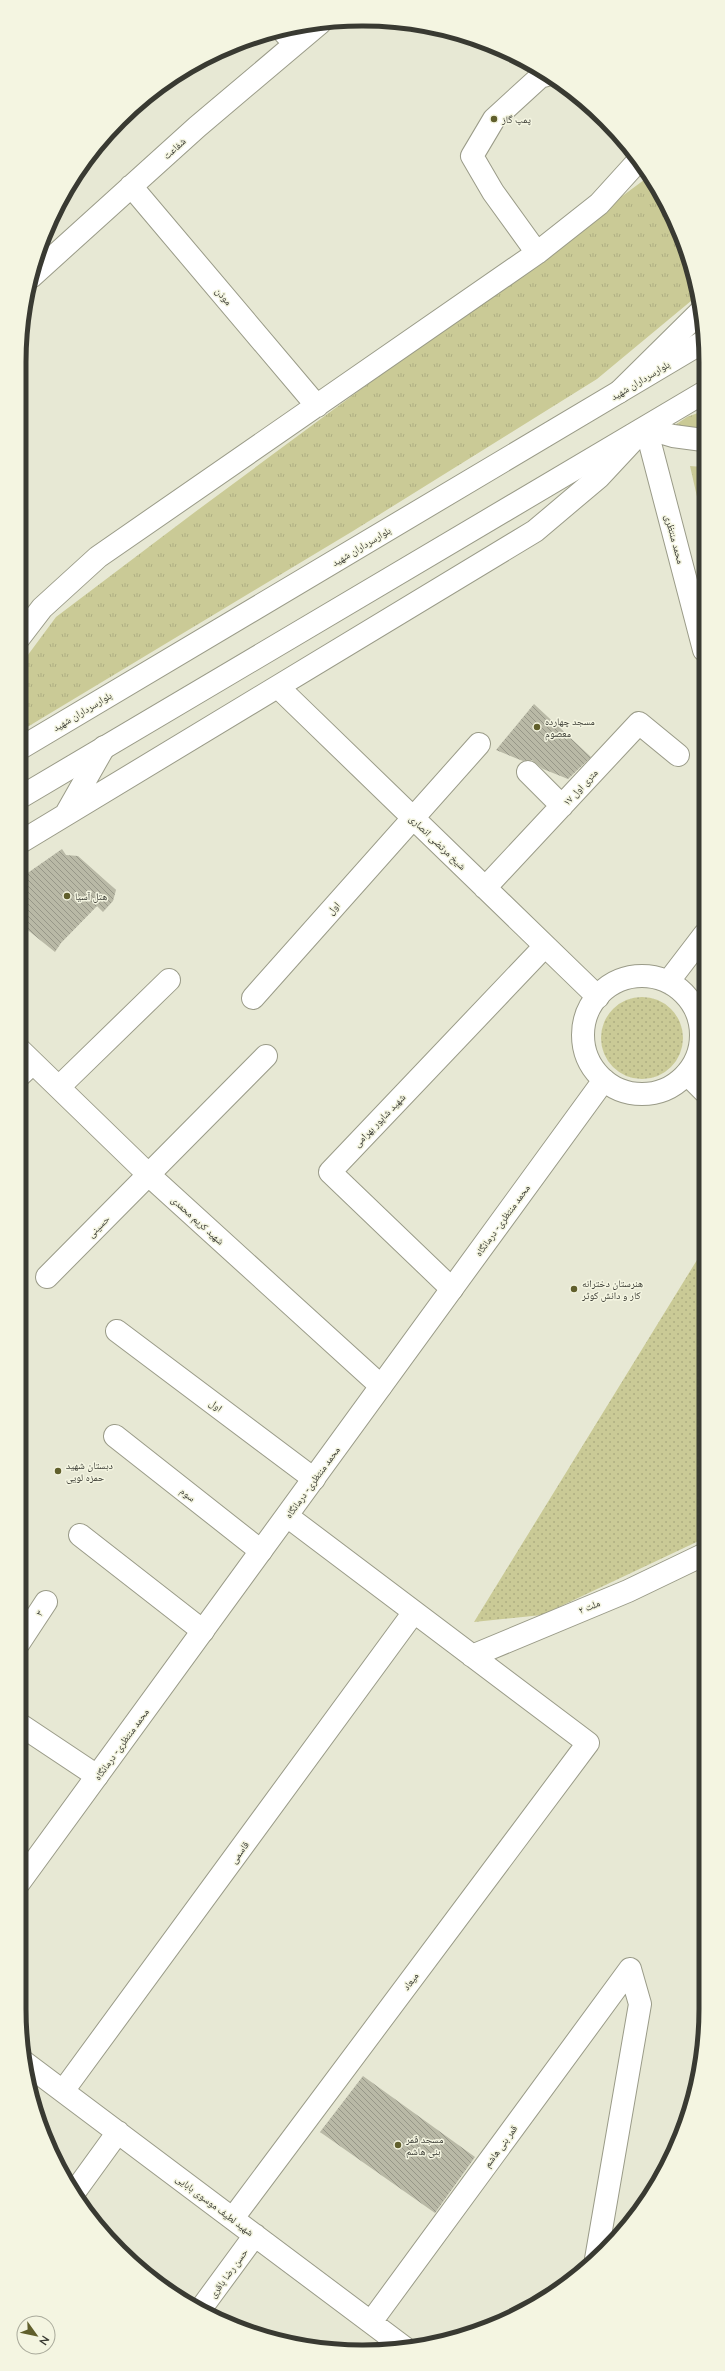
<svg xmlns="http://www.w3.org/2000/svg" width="725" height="2371" font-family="Lato,'Noto Naskh Arabic',sans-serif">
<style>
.grass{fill:url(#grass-dots)}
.park{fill:url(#park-tufts)}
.building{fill:url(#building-back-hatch)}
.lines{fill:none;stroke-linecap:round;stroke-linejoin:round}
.minor-casing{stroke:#9a9b88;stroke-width:24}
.major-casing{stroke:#9a9b88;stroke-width:24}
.highway-casing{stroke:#9a9b88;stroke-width:24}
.minor{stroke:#fff;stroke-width:22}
.major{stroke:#fff;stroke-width:22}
.highway{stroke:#fff;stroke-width:22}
.poi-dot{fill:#605f2c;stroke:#f4f5e1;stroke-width:1.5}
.labels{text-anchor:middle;stroke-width:3;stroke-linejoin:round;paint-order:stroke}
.poi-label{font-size:10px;fill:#393a32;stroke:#f4f5e1;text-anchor:start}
.street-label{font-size:10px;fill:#393a32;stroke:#f4f5e1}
.rim{fill:none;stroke:#393a32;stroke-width:5}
</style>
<defs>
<pattern id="grass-dots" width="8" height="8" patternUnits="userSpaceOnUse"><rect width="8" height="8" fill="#caca96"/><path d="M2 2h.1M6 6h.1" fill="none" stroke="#aeae82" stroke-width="1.8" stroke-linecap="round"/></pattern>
<pattern id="park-tufts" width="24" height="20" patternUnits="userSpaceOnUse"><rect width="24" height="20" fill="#caca96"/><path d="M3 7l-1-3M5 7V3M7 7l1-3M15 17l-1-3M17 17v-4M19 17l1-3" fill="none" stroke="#aeae82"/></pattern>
<pattern id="building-back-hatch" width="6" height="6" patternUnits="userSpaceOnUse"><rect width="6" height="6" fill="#b9b9a6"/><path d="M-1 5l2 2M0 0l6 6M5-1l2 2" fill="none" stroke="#979788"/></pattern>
</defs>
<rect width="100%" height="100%" fill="#e7e8d4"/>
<!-- grass -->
<path class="grass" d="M601 1038a41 41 0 1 1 82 0a41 41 0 1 1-82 0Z
M705,1247V1538L542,1615L474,1622Z"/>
<!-- park -->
<path class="park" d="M648,177L671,211L697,296L597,379L353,531L19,732V667L56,617L195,512Z
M703,411V428L675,425L687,417Z
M690,466L703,467V523Z"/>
<!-- building -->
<path class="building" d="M534,704L591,757L568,779L543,769L532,760L523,761L496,750Z
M62,849L66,855L78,856L116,890L113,901L103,912L97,906L61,943L55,952L19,923V879Z
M363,2076L475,2157L435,2213L320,2132Z"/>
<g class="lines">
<defs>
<path id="minor" d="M282,30L295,44
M131,186L317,406
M537,253L493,192L472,156L494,119L540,77L547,75
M31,277L197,127L320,23
M19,638L42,608L98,557L537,253L599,204L638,161
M278,687L598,997
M528,772L562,806
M66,814L104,747
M19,843L535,531L599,477L640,433
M485,888L639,723L678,755
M253,998L479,744
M19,1049L150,1176L381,1386
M687,1074L704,1091
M19,1076L33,1063
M59,1087L169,980
M47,1277L266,1056
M452,1289L330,1172L545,946
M117,1331L314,1479
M115,1436L261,1551
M80,1535L203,1631
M19,1643L46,1602
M472,1656L628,1591L705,1554
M19,1724L97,1776
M24,2062L405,2348
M63,2091L414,1612
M76,2190L118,2132
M233,2218L588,1743L287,1516
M596,2259L640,2004L630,1969
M200,2310L255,2235
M371,2322L630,1969"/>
<path id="major" d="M646,428L704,650
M19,749L703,342
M19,798L703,393
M583 1035a59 59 0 1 1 118 0a59 59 0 1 1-118 0Z
M668,982L704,935
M19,1883L604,1080"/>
<path id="highway" d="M619,392L701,311
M646,428L673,436L703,440"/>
</defs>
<!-- minor casing -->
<use href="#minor" class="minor-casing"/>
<!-- major casing -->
<use href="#major" class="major-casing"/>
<!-- highway casing -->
<use href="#highway" class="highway-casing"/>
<!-- minor -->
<use href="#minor" class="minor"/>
<!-- major -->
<use href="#major" class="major"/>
<!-- highway -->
<use href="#highway" class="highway"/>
</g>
<!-- markers -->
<g class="poi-dot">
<circle cx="494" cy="119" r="4"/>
<circle cx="537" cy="727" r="4"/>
<circle cx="67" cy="896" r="4"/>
<circle cx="574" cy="1289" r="4"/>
<circle cx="58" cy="1471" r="4"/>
<circle cx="398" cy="2145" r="4"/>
</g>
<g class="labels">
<!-- poi labels -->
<g class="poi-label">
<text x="502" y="123">پمپ گاز</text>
<text x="545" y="725">مسجد چهارده<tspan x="545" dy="12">معصوم</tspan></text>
<text x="75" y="900">هتل آسیا</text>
<text x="582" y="1287">هنرستان دخترانه<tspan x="582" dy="12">کار و دانش کوثر</tspan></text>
<text x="66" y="1469">دبستان شهید<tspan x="66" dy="12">حمزه لویی</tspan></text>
<text x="406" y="2143">مسجد قمر<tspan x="406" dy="12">بنی هاشم</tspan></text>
</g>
<!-- street labels -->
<g class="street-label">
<text transform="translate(174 148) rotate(-42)" y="4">شفاعت</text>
<text transform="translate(224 296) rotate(50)" y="4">موذن</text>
<text transform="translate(640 380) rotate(-31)" y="4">بلوارسرداران شهید</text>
<text transform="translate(675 539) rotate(75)" y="4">محمد منتظری</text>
<text transform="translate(361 546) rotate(-31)" y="4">بلوارسرداران شهید</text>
<text transform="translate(82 711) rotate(-31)" y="4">بلوارسرداران شهید</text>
<text transform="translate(580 787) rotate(-47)" y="4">۱۷ متری اول</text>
<text transform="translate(438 842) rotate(44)" y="4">شیخ مرتضی انصاری</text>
<text transform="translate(333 908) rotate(-48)" y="4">اول</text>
<text transform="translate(379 1120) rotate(-46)" y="4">شهید شاپور بهرامی</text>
<text transform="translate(198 1220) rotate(42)" y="4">شهید کریم محمدی</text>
<text transform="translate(502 1220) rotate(-54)" y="4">محمد منتظری- درمانگاه</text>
<text transform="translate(98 1226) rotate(-45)" y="4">حسینی</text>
<text transform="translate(216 1405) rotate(37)" y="4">اول</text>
<text transform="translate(312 1482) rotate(-54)" y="4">محمد منتظری- درمانگاه</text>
<text transform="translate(188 1494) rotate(38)" y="4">سوم</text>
<text transform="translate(589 1606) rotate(-22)" y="4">ملت ۲</text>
<text transform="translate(39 1613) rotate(-56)" y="4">۳</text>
<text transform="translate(121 1744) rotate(-54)" y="4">محمد منتظری- درمانگاه</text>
<text transform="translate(239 1852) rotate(-54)" y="4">قاسمی</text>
<text transform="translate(410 1981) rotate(-53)" y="4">میعاد</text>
<text transform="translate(500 2146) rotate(-54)" y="4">قمر بنی هاشم</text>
<text transform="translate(215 2205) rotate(37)" y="4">شهید لطیف موسوی بابایی</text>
<text transform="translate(228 2273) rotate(-54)" y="4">حسن رضا باقری</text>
</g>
</g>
<!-- crop -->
<path d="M0 0H725V2371H0ZM362 26H363A336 336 0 0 1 699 362V2009A336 336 0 0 1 363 2345H362A336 336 0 0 1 26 2009V362A336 336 0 0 1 362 26Z" fill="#f4f5e1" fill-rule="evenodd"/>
<path class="rim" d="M362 26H363A336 336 0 0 1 699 362V2009A336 336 0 0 1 363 2345H362A336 336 0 0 1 26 2009V362A336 336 0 0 1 362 26Z"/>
<!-- north arrow -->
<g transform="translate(36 2335) rotate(123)"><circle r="19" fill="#f4f5e1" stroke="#a9aa9b"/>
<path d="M0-3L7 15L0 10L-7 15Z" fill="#605f2c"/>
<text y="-6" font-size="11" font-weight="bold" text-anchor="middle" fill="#393a32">N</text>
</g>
</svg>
